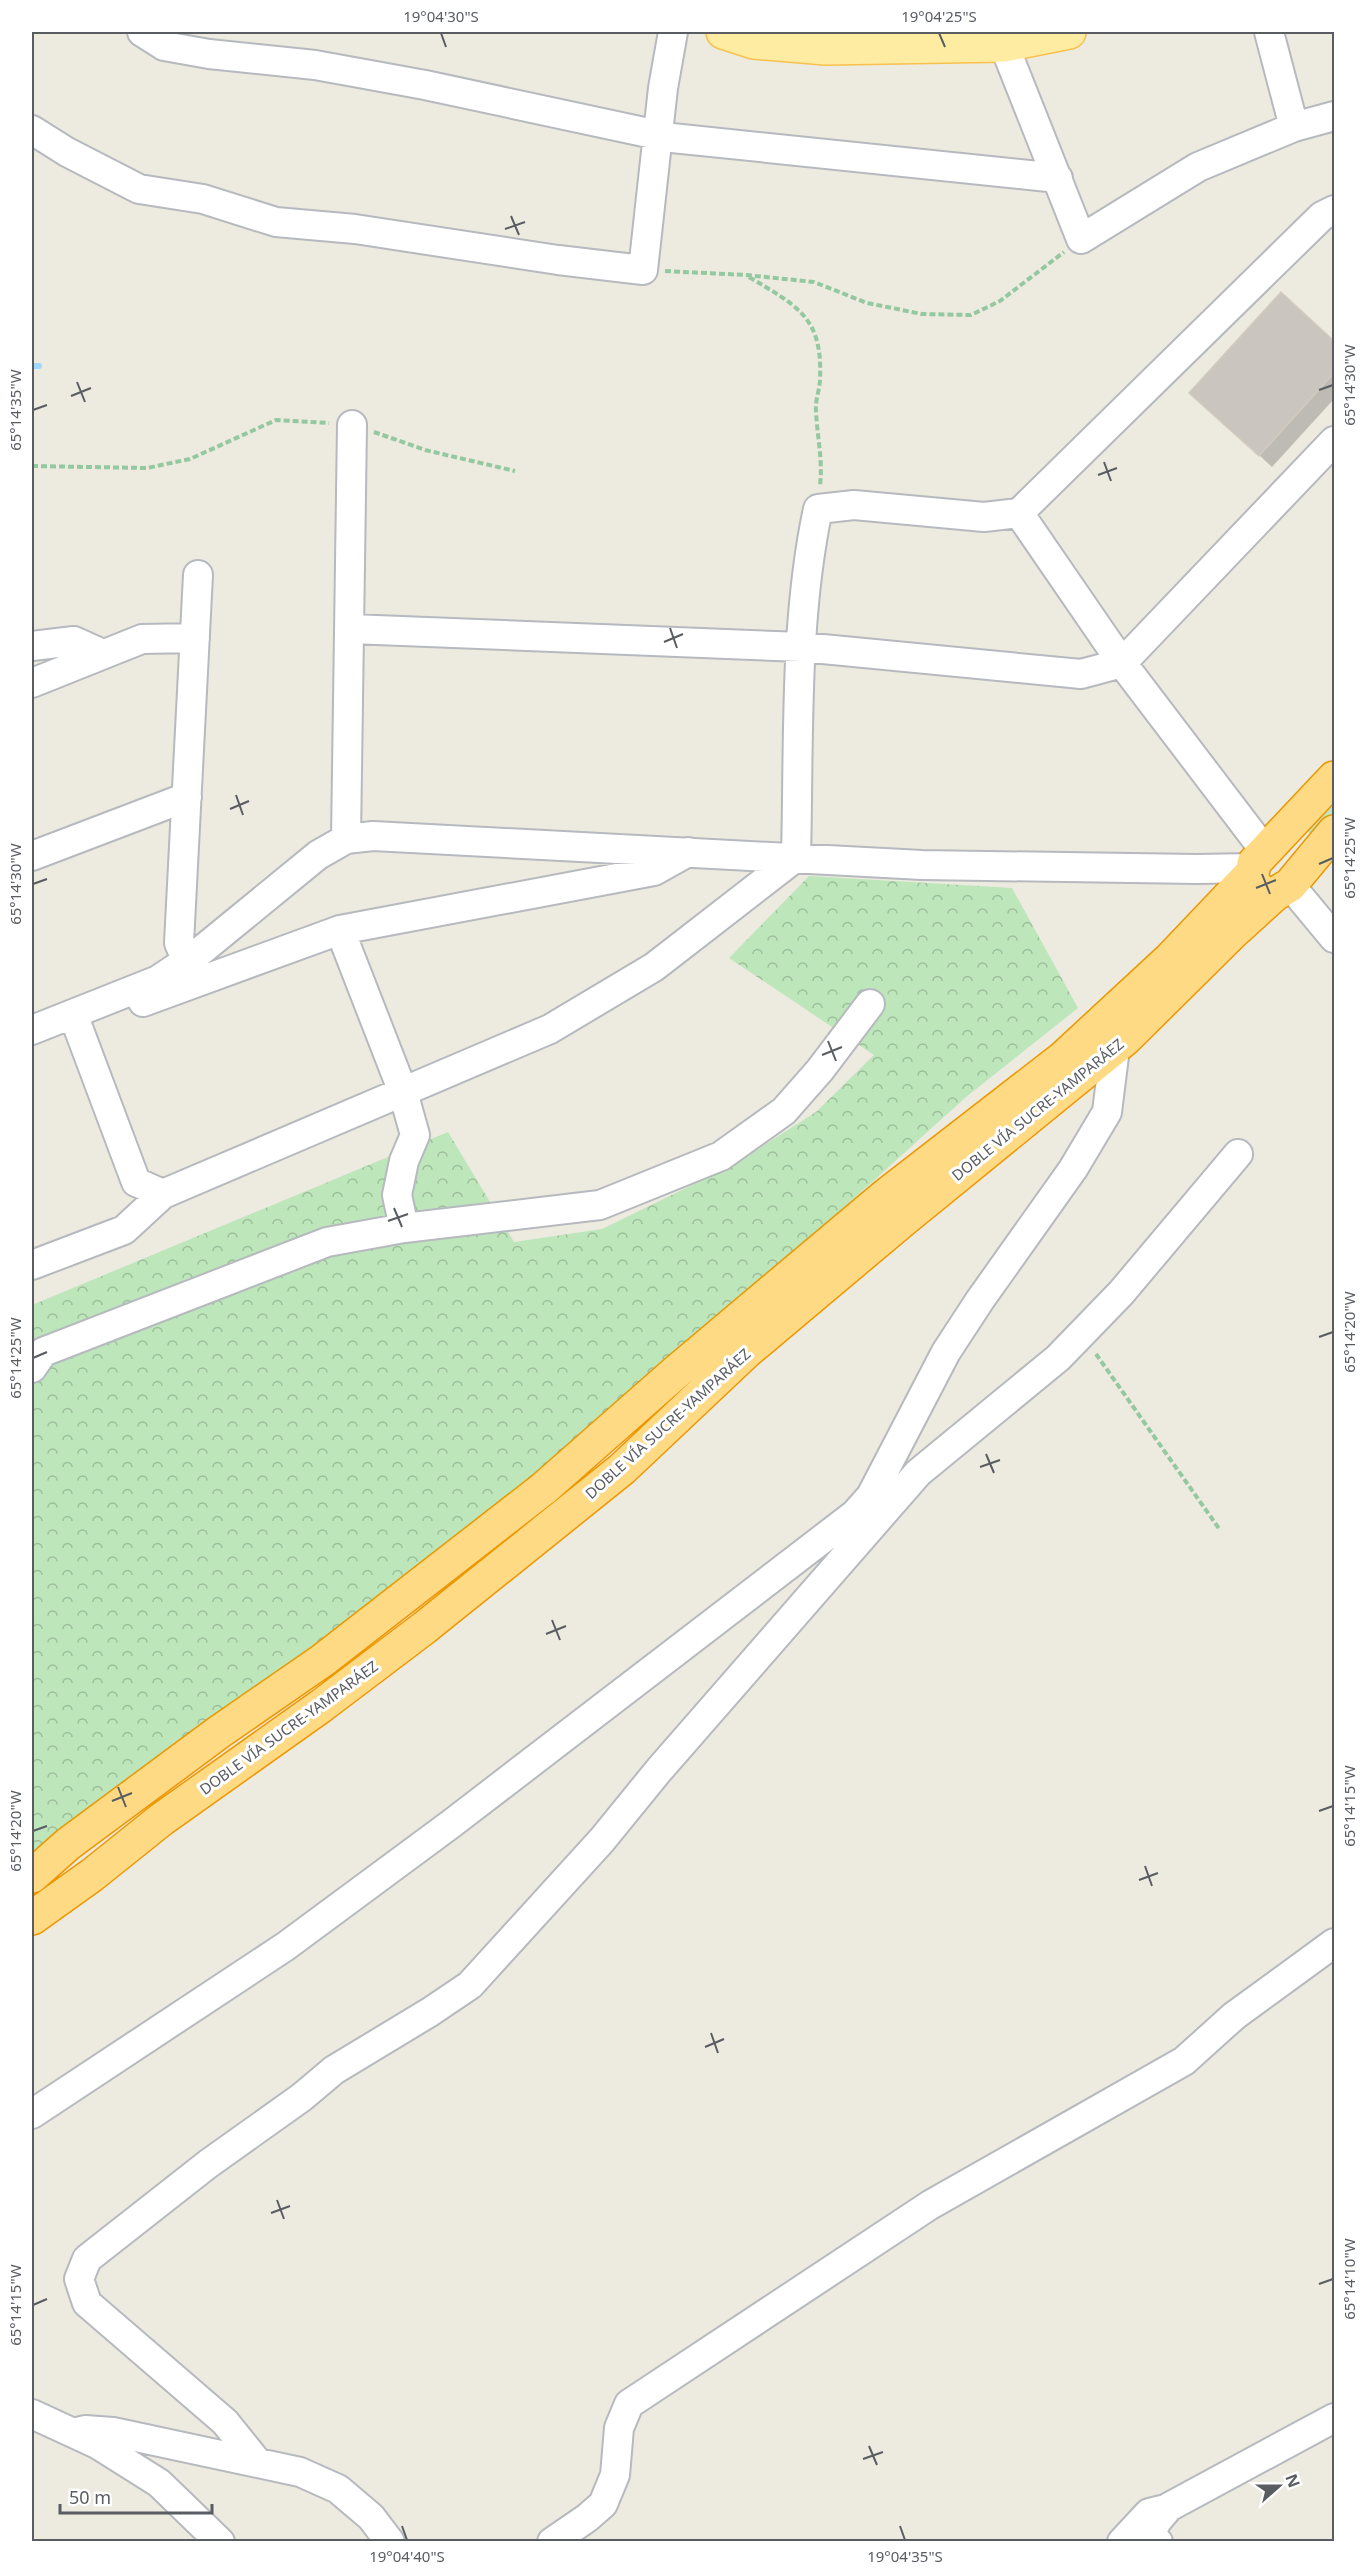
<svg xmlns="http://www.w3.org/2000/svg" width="1366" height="2573" font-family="'Noto Sans',sans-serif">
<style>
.forest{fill:url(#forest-crowns)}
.park{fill:#bde6bb}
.shadow{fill:#0003}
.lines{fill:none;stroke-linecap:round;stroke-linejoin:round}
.stream{stroke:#9ed9ff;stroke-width:6}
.building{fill:#cac6bf;stroke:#d2cbbe;stroke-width:1.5}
.minor-casing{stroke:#b6b9be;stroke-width:32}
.major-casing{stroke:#f8c04e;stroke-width:36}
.highway-casing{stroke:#ed9700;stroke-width:36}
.path{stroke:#93c8a0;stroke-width:4;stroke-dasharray:6 3;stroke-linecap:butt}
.minor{stroke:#fff;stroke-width:28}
.major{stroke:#ffeca3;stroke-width:33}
.highway{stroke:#ffda85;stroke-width:33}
.ticks{fill:none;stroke:#595d62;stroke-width:2}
.labels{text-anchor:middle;stroke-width:6;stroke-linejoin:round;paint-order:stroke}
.street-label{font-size:15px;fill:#595d62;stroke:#fff}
.neatline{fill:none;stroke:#595d62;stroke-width:2}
.ticks-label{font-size:15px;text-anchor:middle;fill:#595d62}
</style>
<defs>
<pattern id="forest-crowns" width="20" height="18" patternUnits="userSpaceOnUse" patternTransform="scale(1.5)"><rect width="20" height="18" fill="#bde6bb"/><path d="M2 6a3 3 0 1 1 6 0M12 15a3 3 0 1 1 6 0" fill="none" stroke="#9dbe9b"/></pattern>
</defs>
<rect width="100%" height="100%" fill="#edeae0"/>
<!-- forest -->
<path class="forest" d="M809,876L1012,888L1078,1008L966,1097L850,1202L709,1342L32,1877V1305L448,1132L514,1242L602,1229L733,1165L816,1112L874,1055L729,958Z"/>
<!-- park -->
<path class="park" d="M1334,797V820L1317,840L1306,830Z"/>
<!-- shadow -->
<path class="shadow" d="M1281,294L1334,343V399L1272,467L1204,404Z"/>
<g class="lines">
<!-- stream -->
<path class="stream" d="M32,366H39"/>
</g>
<!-- building -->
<path class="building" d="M1281,292L1334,341V373L1259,456L1189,393Z"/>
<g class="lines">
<defs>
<path id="minor" d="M142,32L164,46L209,54L315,65L425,85L672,138L1058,178
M1002,32L1004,45L1081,239L1198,167L1294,127L1334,116
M1269,32L1294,127
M32,130L67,152L139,189L203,199L276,222L355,229L558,260L643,270L663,88L673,32
M1019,513L1122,663L1265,851
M351,629L802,647L1081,674L1122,663L1334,441
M32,646L74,641L103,654
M32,683L142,639L195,638
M346,839L352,425
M32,856L187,797
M1290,885L1334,938
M340,930L403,1092L415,1135L404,1161L397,1195L404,1228
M187,961L179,943L198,575
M143,1002L340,930L654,871L688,852
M73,1014L136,1182L163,1194L550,1029L654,967L796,857C799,742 794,621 818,509L854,505L984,517L1019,513L1322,216L1334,210
M32,1030L158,980L197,954L318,855L346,839L373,836L922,865L1197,869L1252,868
M32,1265L124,1230L163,1194
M32,1368L43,1352L327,1242L404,1228L600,1205L721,1156L784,1111L820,1070L870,1004
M32,2114L286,1946L451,1824L855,1514L871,1496L946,1352L980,1300L1073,1169L1107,1112L1115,1048L1108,1033
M32,2414L97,2444L159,2483L220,2542
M73,2433L85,2430L113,2432L300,2472L338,2489L371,2517L390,2542
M258,2463L225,2422L87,2303L79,2279L87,2259L208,2164L302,2097L334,2070L430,2012L470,1985L602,1840L659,1770L918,1473L1058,1358L1121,1293L1238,1154
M552,2542L587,2518L603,2504L615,2475L619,2428L629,2404L930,2205L1184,2061L1234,2016L1334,1943
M1122,2542L1149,2513L1161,2510
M1158,2542L1150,2535L1157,2521L1169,2507L1334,2418"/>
<path id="major" d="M723,32L754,42L826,48L1004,45L1069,32"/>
<path id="highway" d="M1261,892L1251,880L1254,863L1334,778
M32,1876L68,1844L219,1732L323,1660L543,1489L676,1372L885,1196L1063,1058L1171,958L1251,874
M32,1918L92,1875L162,1819L321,1706L424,1628L622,1469L747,1351L903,1220L1125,1039L1231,934L1275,894L1290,885L1334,832"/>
</defs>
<!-- minor casing -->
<use href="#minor" class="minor-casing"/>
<!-- major casing -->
<use href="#major" class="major-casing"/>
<!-- highway casing -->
<use href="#highway" class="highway-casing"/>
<!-- path -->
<path class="path" d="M665,271L746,275L814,282L867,303L922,314L971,315L1000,301L1064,252
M749,277C797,306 823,317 820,379C820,389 815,400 816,411C817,436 823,460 820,485
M374,432L425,450L515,471
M32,466L147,468L190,459L276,420L329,423
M1096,1354L1220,1530"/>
<!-- minor -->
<use href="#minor" class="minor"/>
<!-- major -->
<use href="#major" class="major"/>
<!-- highway -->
<use href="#highway" class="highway"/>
</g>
<!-- ticks -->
<path class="ticks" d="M441,33L446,47M939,33L945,47M511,216L519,235M505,229L525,222M77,382L85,402M1319,390L1333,385M71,396L91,388M33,410L47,405M1104,462L1111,481M1098,475L1117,468M670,628L677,648M664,642L683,634M236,795L243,815M230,809L249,801M1319,864L1333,858M1262,874L1270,894M33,884L47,879M1256,888L1276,880M828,1041L836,1061M822,1055L842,1047M394,1208L402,1227M388,1221L408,1214M1319,1337L1333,1332M33,1358L47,1352M986,1454L994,1473M980,1467L1000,1460M552,1620L560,1640M546,1634L566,1626M118,1787L126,1807M112,1801L132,1793M1319,1811L1333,1806M33,1831L47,1826M1145,1866L1152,1886M1139,1880L1158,1873M711,2033L718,2053M705,2047L724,2039M277,2200L284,2219M271,2213L290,2206M1319,2284L1333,2279M33,2305L47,2299M869,2446L877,2465M863,2459L883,2452M402,2526L407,2540M900,2526L905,2540"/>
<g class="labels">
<!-- street labels -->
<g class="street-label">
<text transform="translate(1038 1110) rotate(-39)" y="5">DOBLE VÍA SUCRE-YAMPARÁEZ</text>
<text transform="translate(668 1424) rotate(-42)" y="5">DOBLE VÍA SUCRE-YAMPARÁEZ</text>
<text transform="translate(289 1728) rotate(-36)" y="5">DOBLE VÍA SUCRE-YAMPARÁEZ</text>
</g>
</g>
<!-- border -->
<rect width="1366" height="2573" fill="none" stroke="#ffffff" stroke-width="66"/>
<!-- north arrow -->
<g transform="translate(1279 2486) rotate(69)" stroke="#ffffff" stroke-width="4.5" paint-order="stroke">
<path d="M0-4.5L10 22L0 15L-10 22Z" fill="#595d62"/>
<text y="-9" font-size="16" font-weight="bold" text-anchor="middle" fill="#595d62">N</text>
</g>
<!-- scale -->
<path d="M60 2504v9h152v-9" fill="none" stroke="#595d62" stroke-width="3"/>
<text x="69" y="2504" font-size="18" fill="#595d62" stroke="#ffffff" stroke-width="4.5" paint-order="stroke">50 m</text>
<rect x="33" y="33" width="1300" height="2507" class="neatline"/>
<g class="ticks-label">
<text x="441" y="22">19°04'30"S</text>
<text x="939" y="22">19°04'25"S</text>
<text transform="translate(1350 385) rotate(-90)" y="5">65°14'30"W</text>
<text transform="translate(16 410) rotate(-90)" y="5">65°14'35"W</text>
<text transform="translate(1350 858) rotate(-90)" y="5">65°14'25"W</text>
<text transform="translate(16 884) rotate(-90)" y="5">65°14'30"W</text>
<text transform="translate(1350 1332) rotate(-90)" y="5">65°14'20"W</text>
<text transform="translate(16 1358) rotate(-90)" y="5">65°14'25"W</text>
<text transform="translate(1350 1806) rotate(-90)" y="5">65°14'15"W</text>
<text transform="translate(16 1831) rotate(-90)" y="5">65°14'20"W</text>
<text transform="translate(1350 2279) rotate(-90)" y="5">65°14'10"W</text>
<text transform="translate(16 2305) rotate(-90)" y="5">65°14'15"W</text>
<text x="407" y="2562">19°04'40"S</text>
<text x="905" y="2562">19°04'35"S</text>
</g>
</svg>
